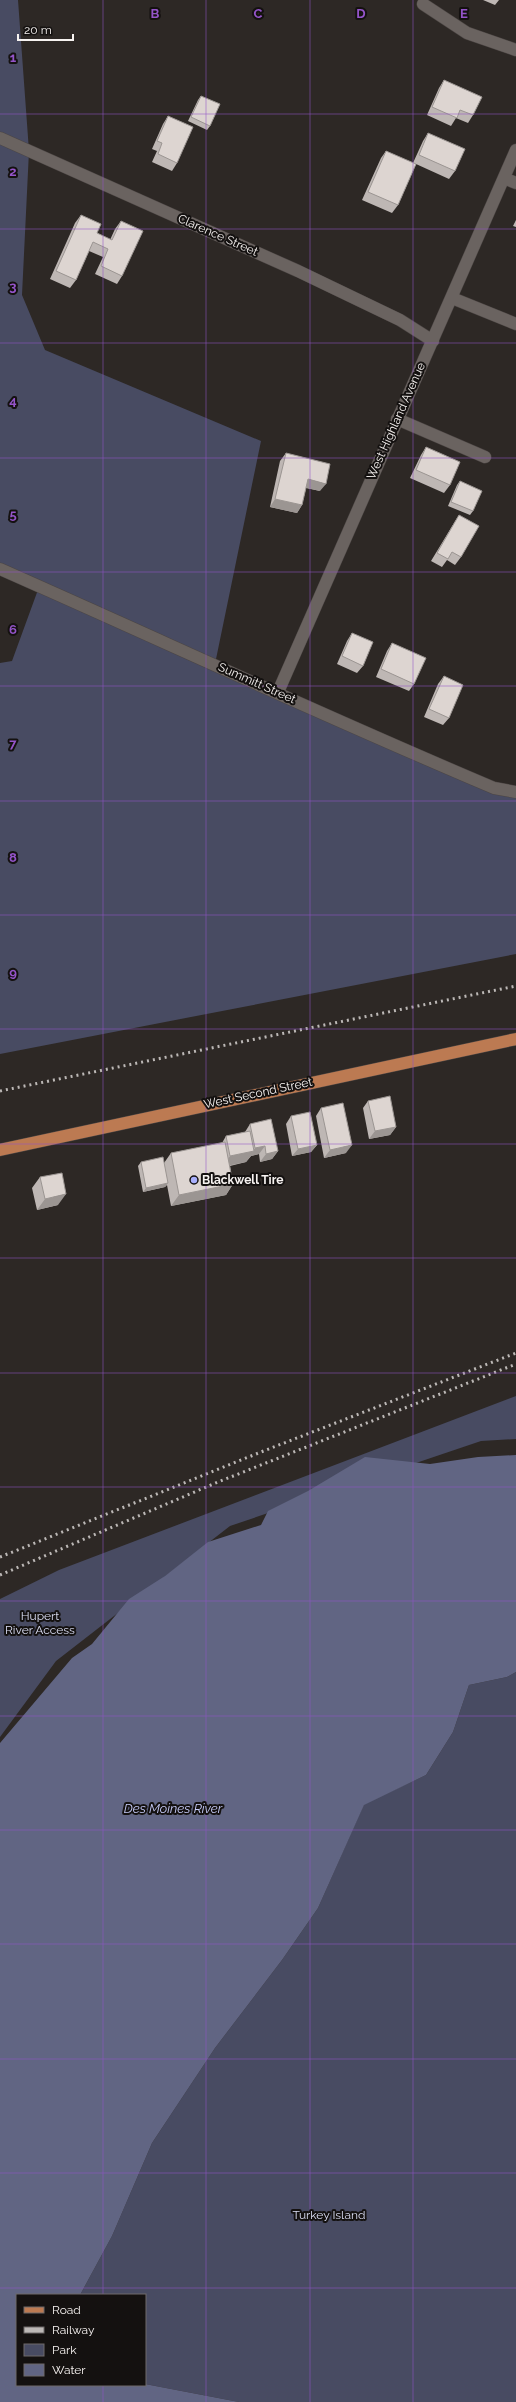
<svg xmlns="http://www.w3.org/2000/svg" width="516" height="2402" font-family="Raleway,sans-serif">
<style>
.green{fill:#484b62}
.water{fill:#616583}
.lines{fill:none;stroke-linecap:round;stroke-linejoin:round}
.minor-casing{stroke:#4c4644;stroke-width:13}
.major-casing{stroke:#4c4644;stroke-width:13}
.minor{stroke:#6a6360;stroke-width:12}
.major{stroke:#bc7a52;stroke-width:12}
.rail{stroke:#bcb8b6;stroke-width:3;stroke-dasharray:2 4;stroke-linecap:butt}
.wall{fill:#beb7b4}
.shaded-wall{fill:#9b9592}
.building{fill:#ddd5d1;stroke:#9b9592}
.grid{fill:none;stroke:#9454c9;stroke-width:1;stroke-opacity:0.55}
.poi-dot{fill:#a9b0fc;stroke:#141110;stroke-width:1.5}
.labels{text-anchor:middle;stroke-width:4;stroke-linejoin:round;paint-order:stroke}
.street-label{font-size:12px;fill:#f7f3f1;stroke:#141110}
.poi-label{font-size:12px;font-weight:bold;fill:#f7f3f1;stroke:#141110;text-anchor:start}
.park-label{font-size:12px;fill:#dcdff5;stroke:#141110}
.water-label{font-size:13px;font-style:italic;fill:#c8cdfa;stroke:#141110}
.grid-label{font-size:13px;text-anchor:middle;font-weight:bold;fill:#9454c9;stroke:#141110;stroke-width:4;stroke-linejoin:round;paint-order:stroke}
</style>
<rect width="100%" height="100%" fill="#2d2825"/>
<!-- green -->
<path class="green" d="M0,0H18L29,151L22,295L45,350L261,441L215,664L516,792V954L0,1054V663L12,661L39,587L0,569Z
M516,1396V1439L481,1441L230,1526L56,1661L0,1737V1599L59,1570Z
M516,1672V2402H239L145,2384V2295H80L112,2236L152,2143L215,2048L282,1960L318,1908L364,1804L426,1775L453,1732L469,1685L507,1677Z"/>
<!-- water -->
<path class="water" d="M516,1455V1672L507,1677L469,1685L453,1732L426,1775L364,1805L318,1908L282,1960L215,2048L152,2143L112,2236L80,2295H17V2385L145,2384L239,2402H0V1743L72,1658L92,1644L129,1599L165,1576L208,1542L261,1525L268,1511L308,1491L365,1457L430,1464L478,1457Z"/>
<g class="lines">
<defs>
<path id="minor" d="M423,4L467,33L516,50
M0,138L298,271L400,320L433,341
M504,178L516,183
M452,298L516,324
M397,419L485,457
M0,569C165,642 328,718 494,788L516,792
M278,692L516,150"/>
<path id="major" d="M0,1150L516,1039"/>
</defs>
<!-- minor casing -->
<use href="#minor" class="minor-casing"/>
<!-- major casing -->
<use href="#major" class="major-casing"/>
<!-- minor -->
<use href="#minor" class="minor"/>
<!-- major -->
<use href="#major" class="major"/>
<!-- rail -->
<path class="rail" d="M0,1091L516,986
M0,1557L266,1450L516,1353
M0,1575L218,1482L516,1364"/>
</g>
<!-- wall -->
<path class="wall" d="M483,0H499L495,5Z
M444,80L473,115L468,123L456,118L451,126L427,115L439,88Z
M201,96L210,126L207,130L188,121L198,100Z
M168,116L177,163L172,171L152,162L157,151L152,149L163,124Z
M428,133L455,171L449,179L416,164L398,205L392,213L362,200L381,158L386,151L413,163L423,141Z
M81,215L97,233L110,240L115,229L121,221L122,276L117,284L95,274L103,257L89,251L76,280L70,288L50,279L75,223Z
M516,220V227L513,226Z
M426,447L450,485L444,493L410,478L421,455Z
M286,453L320,491L306,488L302,505L297,513L270,507L280,461Z
M460,481L473,511L470,515L448,506L457,485Z
M459,515L461,557L455,565L447,560L442,567L431,561L454,523Z
M352,633L363,666L357,673L337,664L347,641Z
M392,643L414,684L409,691L376,677L387,651Z
M444,676L449,718L443,725L424,717L438,684Z
M368,1101L396,1127L390,1135L369,1139L363,1108Z
M321,1108L346,1153L324,1158L316,1116Z
M291,1116L317,1145L311,1152L292,1156L286,1124Z
M250,1124L278,1151L272,1159L260,1162L259,1154L251,1156L246,1162L230,1166L233,1184L226,1195L171,1206L167,1185L165,1187L143,1192L138,1166L141,1162L164,1163L171,1153L222,1143L226,1136L245,1132Z
M40,1177L58,1205L37,1210L32,1188Z"/>
<!-- shaded-wall -->
<path class="shaded-wall" d="M308,479L326,484L320,491L303,487Z
M275,499L302,505L297,513L270,507Z
M396,1127L390,1135L369,1139L375,1131Z
M317,1145L311,1152L292,1156L298,1149Z
M352,1145L346,1153L324,1158L330,1150Z
M265,1146L259,1154L251,1156L246,1162L222,1167L230,1156L253,1151L255,1148Z
M278,1151L272,1159L260,1162L266,1154Z
M168,1183L165,1187L143,1192L146,1188Z
M233,1184L226,1195L171,1206L179,1195Z
M66,1194L58,1205L37,1210L45,1199Z"/>
<!-- building -->
<path class="building" d="M444,80L482,97L473,115L460,110L457,118L432,107Z
M201,96L220,104L210,126L191,117Z
M168,116L193,127L177,163L158,154L162,143L157,141Z
M428,133L465,149L455,171L419,155Z
M386,151L416,164L398,205L368,192Z
M81,215L101,224L97,233L112,240L121,221L143,231L122,276L101,266L108,249L93,242L76,280L56,271Z
M426,447L460,462L450,485L416,470Z
M286,453L330,464L326,484L308,479L302,505L275,499Z
M460,481L482,491L473,511L451,502Z
M459,515L479,526L461,557L452,552L448,559L437,553Z
M352,633L373,642L363,666L342,656Z
M392,643L426,658L414,684L381,669Z
M444,676L463,685L449,718L429,709Z
M390,1096L396,1127L375,1131L368,1101Z
M343,1103L352,1145L330,1150L321,1108Z
M310,1112L317,1145L298,1149L291,1116Z
M271,1119L278,1151L266,1154L265,1146L255,1148L250,1124Z
M250,1131L254,1151L230,1156L226,1136Z
M225,1142L233,1184L179,1195L171,1153Z
M163,1157L168,1183L146,1188L141,1162Z
M62,1173L66,1194L45,1199L40,1177Z"/>
<!-- grid -->
<path class="grid" d="M103,0V2295M206,0V2402M310,0V2402M413,0V2402M0,114H516M0,229H516M0,343H516M0,458H516M0,572H516M0,686H516M0,801H516M0,915H516M0,1029H516M0,1144H516M0,1258H516M0,1373H516M0,1487H516M0,1601H516M0,1716H516M0,1830H516M0,1944H516M0,2059H516M0,2173H516M0,2288H516M103,2385V2402"/>
<!-- markers -->
<circle class="poi-dot" cx="194" cy="1180" r="4"/>
<g class="labels">
<!-- street labels -->
<g class="street-label">
<text transform="translate(218 235) rotate(24)" y="4">Clarence Street</text>
<text transform="translate(396 421) rotate(-66)" y="4">West Highland Avenue</text>
<text transform="translate(257 683) rotate(24)" y="4">Summitt Street</text>
<text transform="translate(258 1093) rotate(-12)" y="4">West Second Street</text>
</g>
<!-- poi labels -->
<g class="poi-label">
<text x="202" y="1184">Blackwell Tire</text>
</g>
<!-- park labels -->
<g class="park-label">
<text x="40" y="1620">Hupert<tspan x="40" dy="14">River Access</tspan></text>
<text x="329" y="2219">Turkey Island</text>
</g>
<!-- water labels -->
<g class="water-label">
<text x="173" y="1813">Des Moines River</text>
</g>
</g>
<g class="grid-label">
<text x="155" y="18">B</text>
<text x="258" y="18">C</text>
<text x="361" y="18">D</text>
<text x="464" y="18">E</text>
<text x="13" y="62">1</text>
<text x="13" y="176">2</text>
<text x="13" y="291">3</text>
<text x="13" y="405">4</text>
<text x="13" y="519">5</text>
<text x="13" y="634">6</text>
<text x="13" y="748">7</text>
<text x="13" y="862">8</text>
<text x="13" y="977">9</text>
</g>
<!-- legend -->
<rect x="16" y="2294" width="130" height="92" fill="#141110" stroke="#6f6b6a"/>
<rect x="24" y="2307" width="20" height="6" fill="#bc7a52" stroke="#6f6b6a"/>
<text x="52" y="2314" font-size="12" fill="#f7f3f1">Road</text>
<rect x="24" y="2327" width="20" height="6" fill="#bcb8b6" stroke="#6f6b6a"/>
<text x="52" y="2334" font-size="12" fill="#f7f3f1">Railway</text>
<rect x="24" y="2344" width="20" height="12" fill="#484b62" stroke="#6f6b6a"/>
<text x="52" y="2354" font-size="12" fill="#f7f3f1">Park</text>
<rect x="24" y="2364" width="20" height="12" fill="#616583" stroke="#6f6b6a"/>
<text x="52" y="2374" font-size="12" fill="#f7f3f1">Water</text>
<!-- scale -->
<path d="M18 34v6h55v-6" fill="none" stroke="#f7f3f1" stroke-width="2"/>
<text x="24" y="34" font-size="12" fill="#f7f3f1" stroke="#141110" stroke-width="3" paint-order="stroke">20 m</text>
</svg>
